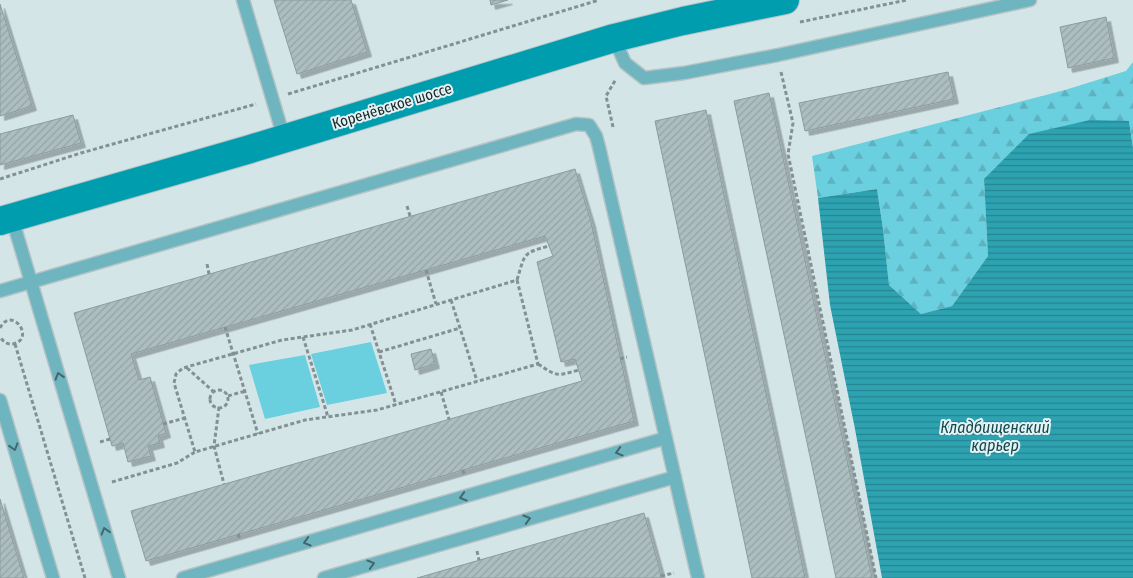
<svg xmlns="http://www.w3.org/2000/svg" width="1133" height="578" font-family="'Fira Sans Condensed',sans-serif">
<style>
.green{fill:#6acfde}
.forest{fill:url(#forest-firs)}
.water{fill:url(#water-rules)}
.building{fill:url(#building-hatch);stroke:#8b9c9e;filter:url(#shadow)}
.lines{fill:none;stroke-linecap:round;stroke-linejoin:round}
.lane-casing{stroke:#b4c3c6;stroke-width:15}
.secondary-casing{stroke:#b4c3c6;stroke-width:30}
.path{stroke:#849193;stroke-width:3;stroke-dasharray:4 2.5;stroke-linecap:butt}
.lane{stroke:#6eb5bf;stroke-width:12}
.secondary{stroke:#009dae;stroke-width:28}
.oneway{stroke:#44676c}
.labels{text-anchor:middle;stroke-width:4;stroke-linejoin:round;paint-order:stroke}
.street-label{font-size:15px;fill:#212829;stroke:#e1f3f5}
.water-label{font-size:16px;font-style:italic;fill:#15474d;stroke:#e1f3f5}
</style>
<defs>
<pattern id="forest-firs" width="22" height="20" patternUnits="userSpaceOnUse" patternTransform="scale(1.25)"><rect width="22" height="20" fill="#6acfde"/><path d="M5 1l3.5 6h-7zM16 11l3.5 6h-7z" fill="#5cb2be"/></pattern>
<pattern id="water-rules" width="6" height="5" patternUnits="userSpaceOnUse" patternTransform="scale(1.25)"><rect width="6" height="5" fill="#2da2b1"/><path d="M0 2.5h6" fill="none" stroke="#268490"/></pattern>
<pattern id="building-hatch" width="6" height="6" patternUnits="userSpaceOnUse" patternTransform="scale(1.25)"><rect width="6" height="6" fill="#adbec1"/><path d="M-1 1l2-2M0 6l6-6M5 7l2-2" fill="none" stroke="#95a3a6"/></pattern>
<filter id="shadow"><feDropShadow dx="4.5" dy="4.5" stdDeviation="0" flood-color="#0004"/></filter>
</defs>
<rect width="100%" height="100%" fill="#d4e5e8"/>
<!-- green -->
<path class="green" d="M371,342L387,393L327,405L311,354Z
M305,355L320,407L265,419L249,365Z"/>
<!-- forest -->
<path class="forest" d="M1133,62V148L1129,121L984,179L988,256L952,306L921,314L889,285L883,229L877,189L818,198L812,156L1065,90L1126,71Z"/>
<!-- water -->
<path class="water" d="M1090,120L1129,121L1133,148V578H882L855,429L830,305L818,198L877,189L883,229L889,285L921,314L952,306L988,256L984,179L1029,134Z"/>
<!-- building -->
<path class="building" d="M274,0H351L367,52L297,74Z
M490,0H508L491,5Z
M0,4L32,106L0,116Z
M1106,17L1114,58L1068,68L1060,27Z
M948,72L954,99L805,131L799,103Z
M769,93L793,204L872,578H836L734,101Z
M706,110L805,578H752L655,121Z
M73,115L81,143L0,165V134Z
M575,169L591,222L634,421L146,561L131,511L582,381L575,359L561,362L537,262L553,256L545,236L131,354L139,380L150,377L166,433L158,436L160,443L148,446L151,456L128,462L123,443L112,446L74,313Z
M431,349L435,364L415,370L411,354Z
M0,499L24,578H0Z
M644,513L659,567L661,578H417Z"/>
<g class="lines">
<defs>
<path id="lane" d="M243,0L284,138
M614,38L625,63L644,78L684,73L778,55L1030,0
M12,218L119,578
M0,291L576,124L589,125L596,136L599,147L698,578
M0,400L53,578
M183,578L666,438
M324,578L675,477"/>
<path id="secondary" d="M0,221L247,150L614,38L683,21L785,0"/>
</defs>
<!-- lane casing -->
<use href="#lane" class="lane-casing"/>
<!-- secondary casing -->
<use href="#secondary" class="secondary-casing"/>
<!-- path -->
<path class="path" d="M800,22L907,0
M781,72L793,123L788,154L876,578
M288,94L599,0
M613,127L606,96L616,79
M0,179L81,153L256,104
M407,206L410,216
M207,264L209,274
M426,270L436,304
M517,280L538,364L377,410L305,420L195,452L174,383L176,374L183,368L282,340L352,330Z
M517,280C525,254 522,253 549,246
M451,300L477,381
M370,324L396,405
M225,327L258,434
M0,328C12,305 36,339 13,344C7,345 3,341 0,337
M303,337L328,417
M15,344L85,578
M379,352L460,328
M620,359L627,357
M538,364C558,377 556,376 579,370
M187,368L214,392
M210 399a9 9 0 1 1 18 0a9 9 0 1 1-18 0Z
M441,392L449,419
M228,396L245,391
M219,407L214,446L224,484
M163,424L185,418
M100,442L110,439
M463,470L464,474
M112,482L177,463L195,452
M238,534L240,539
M477,551L479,560
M661,576L674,573"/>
<!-- lane -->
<use href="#lane" class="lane"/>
<!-- secondary -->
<use href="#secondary" class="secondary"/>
</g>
<!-- one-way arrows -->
<defs><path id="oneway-chevron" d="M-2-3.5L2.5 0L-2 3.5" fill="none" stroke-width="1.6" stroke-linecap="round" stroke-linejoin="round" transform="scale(1.25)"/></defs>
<g class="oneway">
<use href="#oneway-chevron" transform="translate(59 376) rotate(-107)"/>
<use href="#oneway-chevron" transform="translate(14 447) rotate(73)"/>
<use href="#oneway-chevron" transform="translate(619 452) rotate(164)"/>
<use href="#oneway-chevron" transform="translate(463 497) rotate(164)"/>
<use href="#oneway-chevron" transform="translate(527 519) rotate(-16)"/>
<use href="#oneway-chevron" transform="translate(105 531) rotate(-107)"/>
<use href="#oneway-chevron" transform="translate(307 542) rotate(164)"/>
<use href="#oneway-chevron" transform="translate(371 564) rotate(-16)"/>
</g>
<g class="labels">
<!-- street labels -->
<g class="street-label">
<text transform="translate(392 106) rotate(-17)" y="5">Коренёвское шоссе</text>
</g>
<!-- water labels -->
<g class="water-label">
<text x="995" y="433">Кладбищенский<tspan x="995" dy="18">карьер</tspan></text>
</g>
</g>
</svg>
